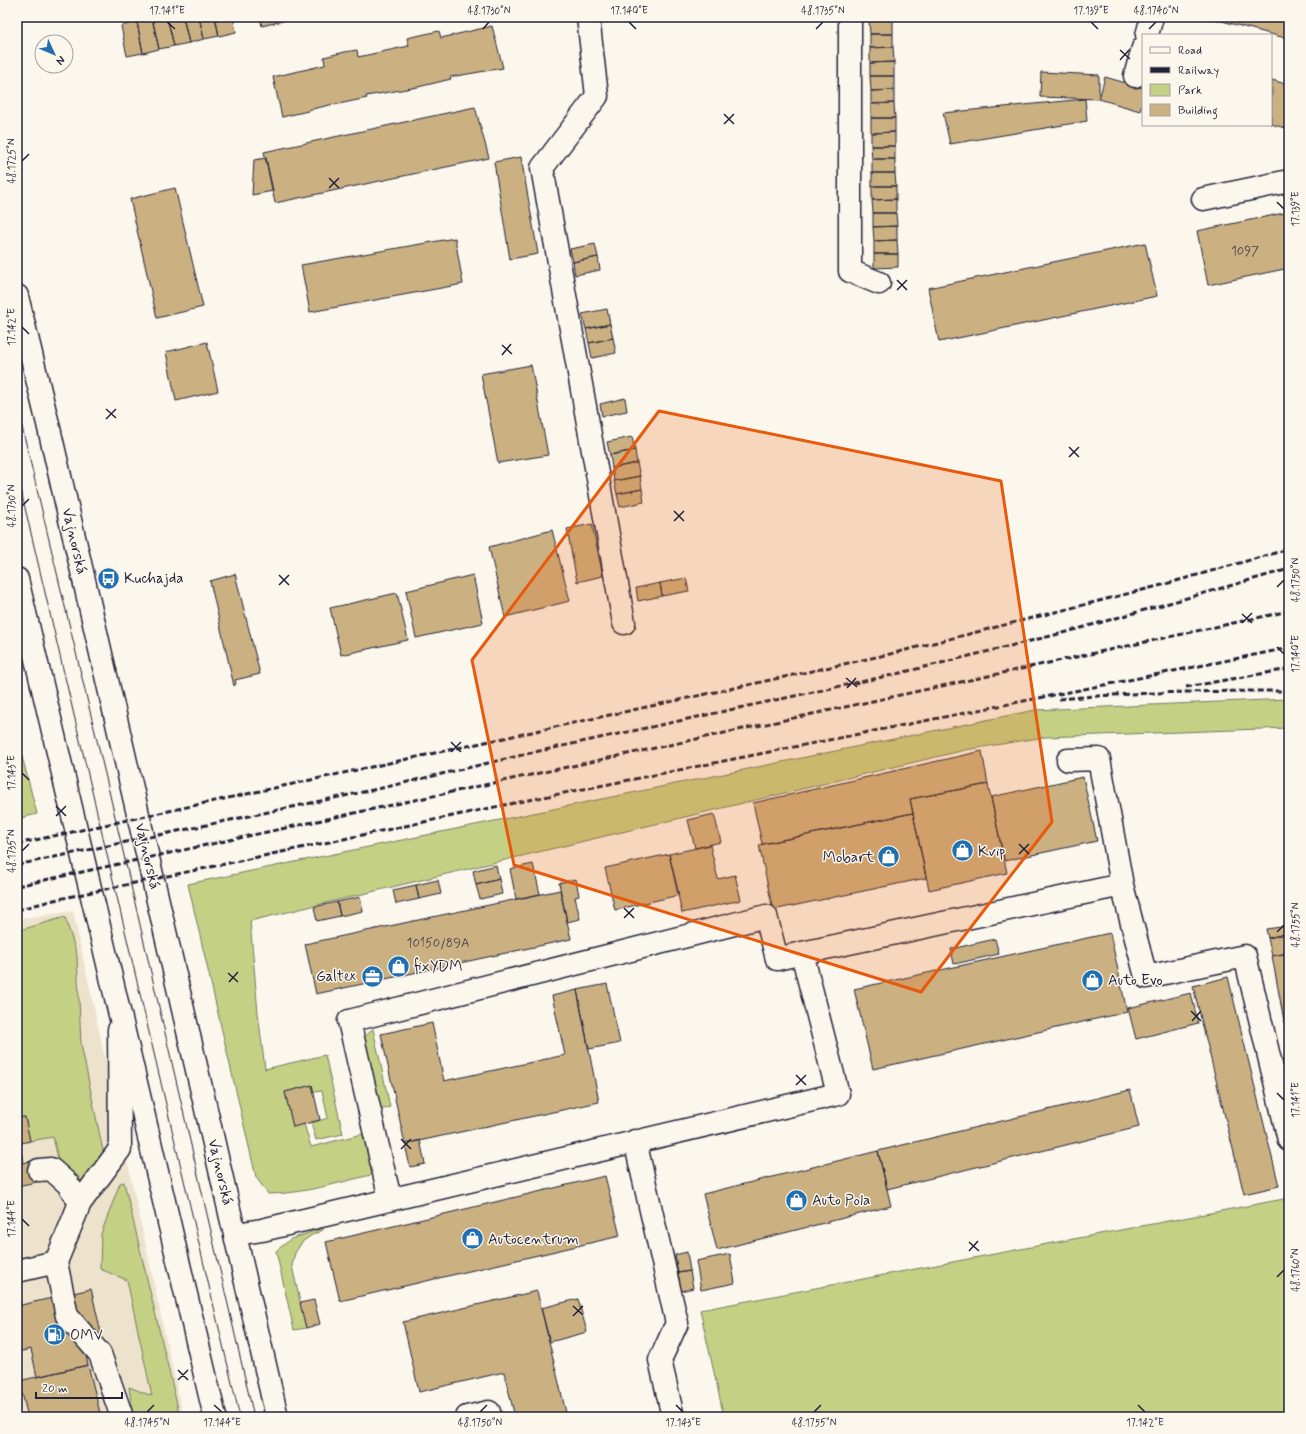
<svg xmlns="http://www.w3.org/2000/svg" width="1306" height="1434" font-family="Mynerve,sans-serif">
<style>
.built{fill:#ede2cc}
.green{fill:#c4d185;stroke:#737a60}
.building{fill:#cbb182;stroke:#22223b}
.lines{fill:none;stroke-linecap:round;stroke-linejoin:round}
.minor-casing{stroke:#22223b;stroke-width:25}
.major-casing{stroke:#22223b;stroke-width:25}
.minor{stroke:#fbf7ec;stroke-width:22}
.major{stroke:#fbf7ec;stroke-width:22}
.tram{stroke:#22223b;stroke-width:1}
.rail{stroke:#22223b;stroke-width:3;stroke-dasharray:6 3;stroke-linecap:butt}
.marked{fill:#e8590c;fill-opacity:0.2;stroke:#e8590c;stroke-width:3;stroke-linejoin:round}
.ticks{fill:none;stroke:#22223b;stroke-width:1.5}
.labels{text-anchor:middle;stroke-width:3;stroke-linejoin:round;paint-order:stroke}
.number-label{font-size:13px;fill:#4c464d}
.street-label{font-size:15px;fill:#22223b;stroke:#fbf7ec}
.poi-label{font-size:15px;fill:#22223b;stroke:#fbf7ec;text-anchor:start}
.neatline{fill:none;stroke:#22223b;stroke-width:1.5}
.ticks-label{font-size:10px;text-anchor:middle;fill:#22223b}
</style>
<rect width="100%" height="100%" fill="#fbf7ec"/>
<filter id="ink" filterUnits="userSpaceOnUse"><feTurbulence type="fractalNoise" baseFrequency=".025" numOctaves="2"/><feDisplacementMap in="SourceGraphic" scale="8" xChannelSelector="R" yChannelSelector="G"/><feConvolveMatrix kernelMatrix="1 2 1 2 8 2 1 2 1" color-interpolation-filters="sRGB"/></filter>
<g filter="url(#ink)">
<!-- built -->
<path class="built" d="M73,911L183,1417H17V919Z"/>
<!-- green -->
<path class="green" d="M1289,699V728L1045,737L965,750L250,921L258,1013L265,1069L325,1055L343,1134L316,1140L311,1123L328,1118L322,1091L314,1092L312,1085L285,1092L293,1126L304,1124L311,1147L366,1133L375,1174C340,1182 304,1194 268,1194L256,1177L188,884L1035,710Z
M17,737L37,814L17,819Z
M65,917L77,955L81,1044L104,1156L101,1160L81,1182L77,1181L66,1167L59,1163L53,1137L30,1141L25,1117L17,1118V931Z
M373,1029L390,1107L377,1111L364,1038Z
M124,1182L180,1417H133L129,1387L152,1396L127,1280L100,1269L101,1234L120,1183Z
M1289,1198V1417H724L700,1310Z
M323,1228V1230L312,1235L302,1242L295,1253L292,1266L306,1328L294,1330L276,1251L291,1239Z"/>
<!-- building -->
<path class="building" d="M158,17H167L174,46L159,49L152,18Z
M167,17H183L189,43L174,46Z
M183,17H199L204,39L189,43Z
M199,17H215L219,36L204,39Z
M215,17H233L236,32L219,36Z
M260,17H299L262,26Z
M869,17H893V20H869Z
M1207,17H1289V39Z
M152,18L159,49L143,53L137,22Z
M869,20H893V34H870Z
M137,22L143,53L127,56L121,26Z
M492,26L503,68L450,77L451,79L418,87L366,96L367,98L334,105V104L308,110V111L282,117L273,77L325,65L324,57L345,52L357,50L358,57L409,46L407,38L439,31L441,38Z
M870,34H893V47L870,48Z
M893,47L894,62L870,63V48Z
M894,62V76H870V63Z
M1041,72L1099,75V99L1040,97Z
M870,76H894V90L871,91Z
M1105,77L1143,88V99L1140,111L1099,99Z
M1272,80L1289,85V129L1271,124Z
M894,90V103L871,104V91Z
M1085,99L1087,121L950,144L943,113Z
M894,103L895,118H871V104Z
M475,107L489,158L275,203L264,152Z
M871,118H895V132L871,133Z
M895,132V146H871V133Z
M871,146H895V159H872Z
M521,157L538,254L510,259L494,162Z
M266,158L273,191L252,195L254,160Z
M872,159H895V173H872Z
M872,173H895L896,186H872Z
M872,186H896V199L872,200Z
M175,188L203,307L157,318L130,199Z
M896,199V213H873L872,200Z
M1289,212V268L1208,285L1197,231Z
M873,213H896L897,226L873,227Z
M897,226V240L874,241L873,227Z
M455,238L463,284L310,312L301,265Z
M897,240L898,254H874V241Z
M1145,243L1157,296L939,342L928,288Z
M595,244L598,257L573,262L570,249Z
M874,254H898V267L874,268Z
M598,257L600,270L575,275L573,262Z
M607,309L610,324L586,329L582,314Z
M610,324L613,338L589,343L586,329Z
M613,338L616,353L592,358L589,343Z
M207,342L218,391L176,401L166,352Z
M531,365L548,455L498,463L481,374Z
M625,398L627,411L602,416L600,404Z
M632,437L635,450L610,455L607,442Z
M635,450L637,463L612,468L610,455Z
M637,463L640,476L614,481L612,468Z
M640,476L642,489L617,494L614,481Z
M642,489L644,502L620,507L617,494Z
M592,524L603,576L577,582L567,529Z
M552,530L570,601L505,617L489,547Z
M235,574L260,674L235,680L236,684L234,686L210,581Z
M473,575L483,623L416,638L406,591Z
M686,578L689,591L662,596L660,583Z
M660,583L662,596L638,601L636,588Z
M397,593L408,640L341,655L330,608Z
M982,751L988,784L910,799L913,813L762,844L753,803Z
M1083,777L1097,841L1004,861L991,797Z
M988,784L1007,873L929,890L910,799Z
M913,813L926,878L773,910L759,845Z
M714,814L721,842L695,848L688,820Z
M710,845L718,879L735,875L741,900L682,913L669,854Z
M669,854L679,895L615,910L605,868Z
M533,864L540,894L516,899L510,869Z
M496,865L499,879L476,885L473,871Z
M499,879L502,894L480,899L476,885Z
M576,879L579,896L575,897L580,919L567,922L559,883Z
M438,880L441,894L419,899L416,885Z
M416,885L419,899L396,904L393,890Z
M560,890L571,939L316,994L305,944Z
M360,897L363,911L340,916L337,902Z
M337,902L340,916L317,921L314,907Z
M1289,926V933L1268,938L1266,929Z
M1110,933L1127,1012L873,1069L854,989Z
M1289,933V953L1272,956L1268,938Z
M995,939L999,954L954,964L951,949Z
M1289,953V1048L1272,956Z
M1228,977L1279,1186L1244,1194L1193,986Z
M607,984L620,1043L589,1049L577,990Z
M577,990L599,1102L405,1144L381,1034L432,1023L444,1081L565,1055L552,996Z
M1191,993L1198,1023L1136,1039L1128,1008Z
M312,1085L320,1120L293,1127L285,1092Z
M1130,1090L1139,1127L887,1189L878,1151Z
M25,1117L30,1141L17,1144V1118Z
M420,1140L425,1164L410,1167L405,1144Z
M878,1151L891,1206L717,1250L703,1194Z
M21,1152L23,1162L17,1164V1153Z
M37,1160L41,1181L17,1186V1164Z
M605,1176L620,1236L340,1301L326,1242Z
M687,1252L690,1271L678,1273L675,1255Z
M730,1254L735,1283L701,1290L696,1261Z
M690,1271L693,1288L681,1291L678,1273Z
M91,1289L101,1333L82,1337L88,1365L37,1377L31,1349L17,1352V1306Z
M537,1291L567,1417H515L504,1372L419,1392L403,1322Z
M578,1299L587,1332L550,1342L541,1308Z
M314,1300L320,1324L306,1328L300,1303Z
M88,1365L101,1417H28L19,1381Z"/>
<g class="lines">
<defs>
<path id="minor" d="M588,17L597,96L542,168L624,623
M850,17V271L879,283
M1147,35L1152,17
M1135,76L1143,48
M1203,199L1289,181
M1068,760L1099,759L1122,885
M119,1030L120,1149L80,1203L56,1262L67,1316L100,1354L122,1417
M635,1141L677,1323L660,1360L673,1417
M39,1170L51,1169L68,1184L80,1203
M390,1199L349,1021L766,916L777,959L802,953
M236,1234L262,1230L838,1094L802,953L1122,885L1146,977L1245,956L1289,1140
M17,1271L56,1262
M467,1417L489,1412"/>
<path id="major" d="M17,296L48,424L277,1417
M17,579L215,1417"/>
</defs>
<!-- minor casing -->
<use href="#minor" class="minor-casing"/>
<!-- major casing -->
<use href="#major" class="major-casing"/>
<!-- minor -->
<use href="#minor" class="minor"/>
<!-- major -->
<use href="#major" class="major"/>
<!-- tram -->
<path class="tram" d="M17,406L106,778L254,1417
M17,474L240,1417"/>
<!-- rail -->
<path class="rail" d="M1186,687L1289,669
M1059,699C1136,692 1212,691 1289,691
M17,844L890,654L1162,585L1289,549
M17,865L382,788L535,752L892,675L1067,632L1289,569
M17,886L1289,611
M17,910L54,900L514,803L1289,648"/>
</g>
</g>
<!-- marked area -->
<path class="marked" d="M659,411L1001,481L1052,822L921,992L514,865L472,660Z"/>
<!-- ticks -->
<path class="ticks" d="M167,22L175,29M629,22L636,29M1091,22L1098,29M483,29L489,22M816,29L823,22M1149,29L1156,22M1120,50L1130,59M1120,60L1129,50M724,114L734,124M724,124L734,114M22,161L29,154M329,178L339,188M329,188L339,178M1277,202L1284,209M897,280L907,290M897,290L907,280M22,327L29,334M502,345L512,354M502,355L511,344M106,409L116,418M106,419L116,409M1069,447L1079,457M1069,457L1079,447M22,506L29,499M674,511L684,521M674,521L684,511M279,575L289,585M279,585L289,575M1277,587L1284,580M1242,614L1252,623M1242,623L1252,613M1277,647L1284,654M846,678L857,687M847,688L856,678M451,742L461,752M451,752L461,742M22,773L29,780M56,806L66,816M56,816L66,806M1019,844L1029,854M22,851L29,844M1019,854L1029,844M624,908L634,918M624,918L634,908M1277,932L1284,925M228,973L238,982M229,982L238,972M1191,1011L1201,1021M1192,1021L1201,1011M796,1075L806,1085M796,1085L806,1075M1277,1093L1284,1100M401,1139L411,1149M401,1149L411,1139M22,1219L29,1226M969,1242L979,1251M969,1251L978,1241M1277,1277L1284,1270M573,1306L583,1315M573,1316L583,1306M178,1370L188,1380M178,1380L188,1370M214,1405L222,1412M676,1405L683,1412M1138,1405L1145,1412M147,1412L154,1405M480,1412L487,1405M814,1412L821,1405"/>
<!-- icons -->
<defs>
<symbol id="bus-disc" viewBox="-11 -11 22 22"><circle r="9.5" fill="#1f6fb2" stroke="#fbf7ec"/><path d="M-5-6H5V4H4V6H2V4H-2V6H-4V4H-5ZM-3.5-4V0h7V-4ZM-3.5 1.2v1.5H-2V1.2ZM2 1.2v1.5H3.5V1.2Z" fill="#fff"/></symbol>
<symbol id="shop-disc" viewBox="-11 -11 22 22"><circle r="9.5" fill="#1f6fb2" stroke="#fbf7ec"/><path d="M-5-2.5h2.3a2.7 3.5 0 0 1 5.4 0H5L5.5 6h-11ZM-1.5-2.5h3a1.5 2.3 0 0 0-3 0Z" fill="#fff"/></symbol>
<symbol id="office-disc" viewBox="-11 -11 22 22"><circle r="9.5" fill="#1f6fb2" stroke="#fbf7ec"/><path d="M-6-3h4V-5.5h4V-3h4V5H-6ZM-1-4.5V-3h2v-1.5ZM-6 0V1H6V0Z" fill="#fff"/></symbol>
<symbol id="fuel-disc" viewBox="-11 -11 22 22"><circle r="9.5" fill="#1f6fb2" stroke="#fbf7ec"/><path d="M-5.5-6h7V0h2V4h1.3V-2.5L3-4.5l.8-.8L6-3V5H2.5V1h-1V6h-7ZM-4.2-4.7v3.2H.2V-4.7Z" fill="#fff"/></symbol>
</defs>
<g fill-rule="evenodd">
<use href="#bus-disc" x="96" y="566" width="25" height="25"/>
<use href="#shop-disc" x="950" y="838" width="25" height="25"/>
<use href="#shop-disc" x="876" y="844" width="25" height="25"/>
<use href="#shop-disc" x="386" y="954" width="25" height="25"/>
<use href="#office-disc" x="360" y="964" width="25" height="25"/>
<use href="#shop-disc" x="1080" y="968" width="25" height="25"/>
<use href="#shop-disc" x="784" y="1188" width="25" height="25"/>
<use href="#shop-disc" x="460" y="1226" width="25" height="25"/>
<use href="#fuel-disc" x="42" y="1322" width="25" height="25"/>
</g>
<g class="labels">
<!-- number labels -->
<g class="number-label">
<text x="1245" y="255">1097</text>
<text x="438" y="947">10150/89A</text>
</g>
<!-- street labels -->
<g class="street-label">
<text transform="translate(75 541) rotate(77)" y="5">Vajnorská</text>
<text transform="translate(148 856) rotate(77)" y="5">Vajnorská</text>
<text transform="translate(221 1172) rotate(77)" y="5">Vajnorská</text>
</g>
<!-- poi labels -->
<g class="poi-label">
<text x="124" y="583">Kuchajda</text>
<text x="978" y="856">Kvip</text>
<text x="874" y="862" text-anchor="end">Mobart</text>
<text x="414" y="971">fixYDM</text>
<text x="356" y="981" text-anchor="end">Galtex</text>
<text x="1108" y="985">Auto Evo</text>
<text x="812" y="1205">Auto Pola</text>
<text x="488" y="1244">Autocentrum</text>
<text x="70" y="1340">OMV</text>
</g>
</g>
<!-- margin -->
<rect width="1306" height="1434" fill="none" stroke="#fbf7ec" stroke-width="44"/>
<!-- legend -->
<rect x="1142" y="34" width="130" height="92" fill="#fbf7ec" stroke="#a4a2a5"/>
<rect x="1150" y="47" width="20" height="6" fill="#fbf7ec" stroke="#a4a2a5"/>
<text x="1178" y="54" font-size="12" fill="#22223b">Road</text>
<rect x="1150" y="67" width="20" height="6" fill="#22223b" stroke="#a4a2a5"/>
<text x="1178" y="74" font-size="12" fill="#22223b">Railway</text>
<rect x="1150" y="84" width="20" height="12" fill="#c4d185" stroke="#a4a2a5"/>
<text x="1178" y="94" font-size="12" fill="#22223b">Park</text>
<rect x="1150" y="104" width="20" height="12" fill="#cbb182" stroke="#a4a2a5"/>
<text x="1178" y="114" font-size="12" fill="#22223b">Building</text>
<!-- north arrow -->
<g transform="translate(54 54) rotate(134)"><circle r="19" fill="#fbf7ec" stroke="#a4a2a5"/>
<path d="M0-3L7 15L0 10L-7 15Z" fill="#1f6fb2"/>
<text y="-6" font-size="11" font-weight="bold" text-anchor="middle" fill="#22223b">N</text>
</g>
<!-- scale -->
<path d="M36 1392v6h86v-6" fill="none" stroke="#22223b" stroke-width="2"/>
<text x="42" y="1392" font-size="12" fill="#22223b" stroke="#fbf7ec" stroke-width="3" paint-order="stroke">20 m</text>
<rect x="22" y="22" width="1262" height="1390" class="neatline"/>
<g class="ticks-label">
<text x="167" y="14">17.141°E</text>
<text x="489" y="14">48.1730°N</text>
<text x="629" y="14">17.140°E</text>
<text x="823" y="14">48.1735°N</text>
<text x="1091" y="14">17.139°E</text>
<text x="1156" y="14">48.1740°N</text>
<text transform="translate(11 161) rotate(-90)" y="4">48.1725°N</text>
<text transform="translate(1295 209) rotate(-90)" y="4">17.139°E</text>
<text transform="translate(11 327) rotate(-90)" y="4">17.142°E</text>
<text transform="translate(11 506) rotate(-90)" y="4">48.1730°N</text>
<text transform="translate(1295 580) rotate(-90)" y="4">48.1750°N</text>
<text transform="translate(1295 654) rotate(-90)" y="4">17.140°E</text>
<text transform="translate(11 773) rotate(-90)" y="4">17.143°E</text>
<text transform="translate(11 851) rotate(-90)" y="4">48.1735°N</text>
<text transform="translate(1295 925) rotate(-90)" y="4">48.1755°N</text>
<text transform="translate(1295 1100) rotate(-90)" y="4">17.141°E</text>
<text transform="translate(11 1219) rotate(-90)" y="4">17.144°E</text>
<text transform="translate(1295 1270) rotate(-90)" y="4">48.1760°N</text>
<text x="147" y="1426">48.1745°N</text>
<text x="222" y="1426">17.144°E</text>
<text x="480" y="1426">48.1750°N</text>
<text x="683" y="1426">17.143°E</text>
<text x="814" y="1426">48.1755°N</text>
<text x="1145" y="1426">17.142°E</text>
</g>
</svg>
